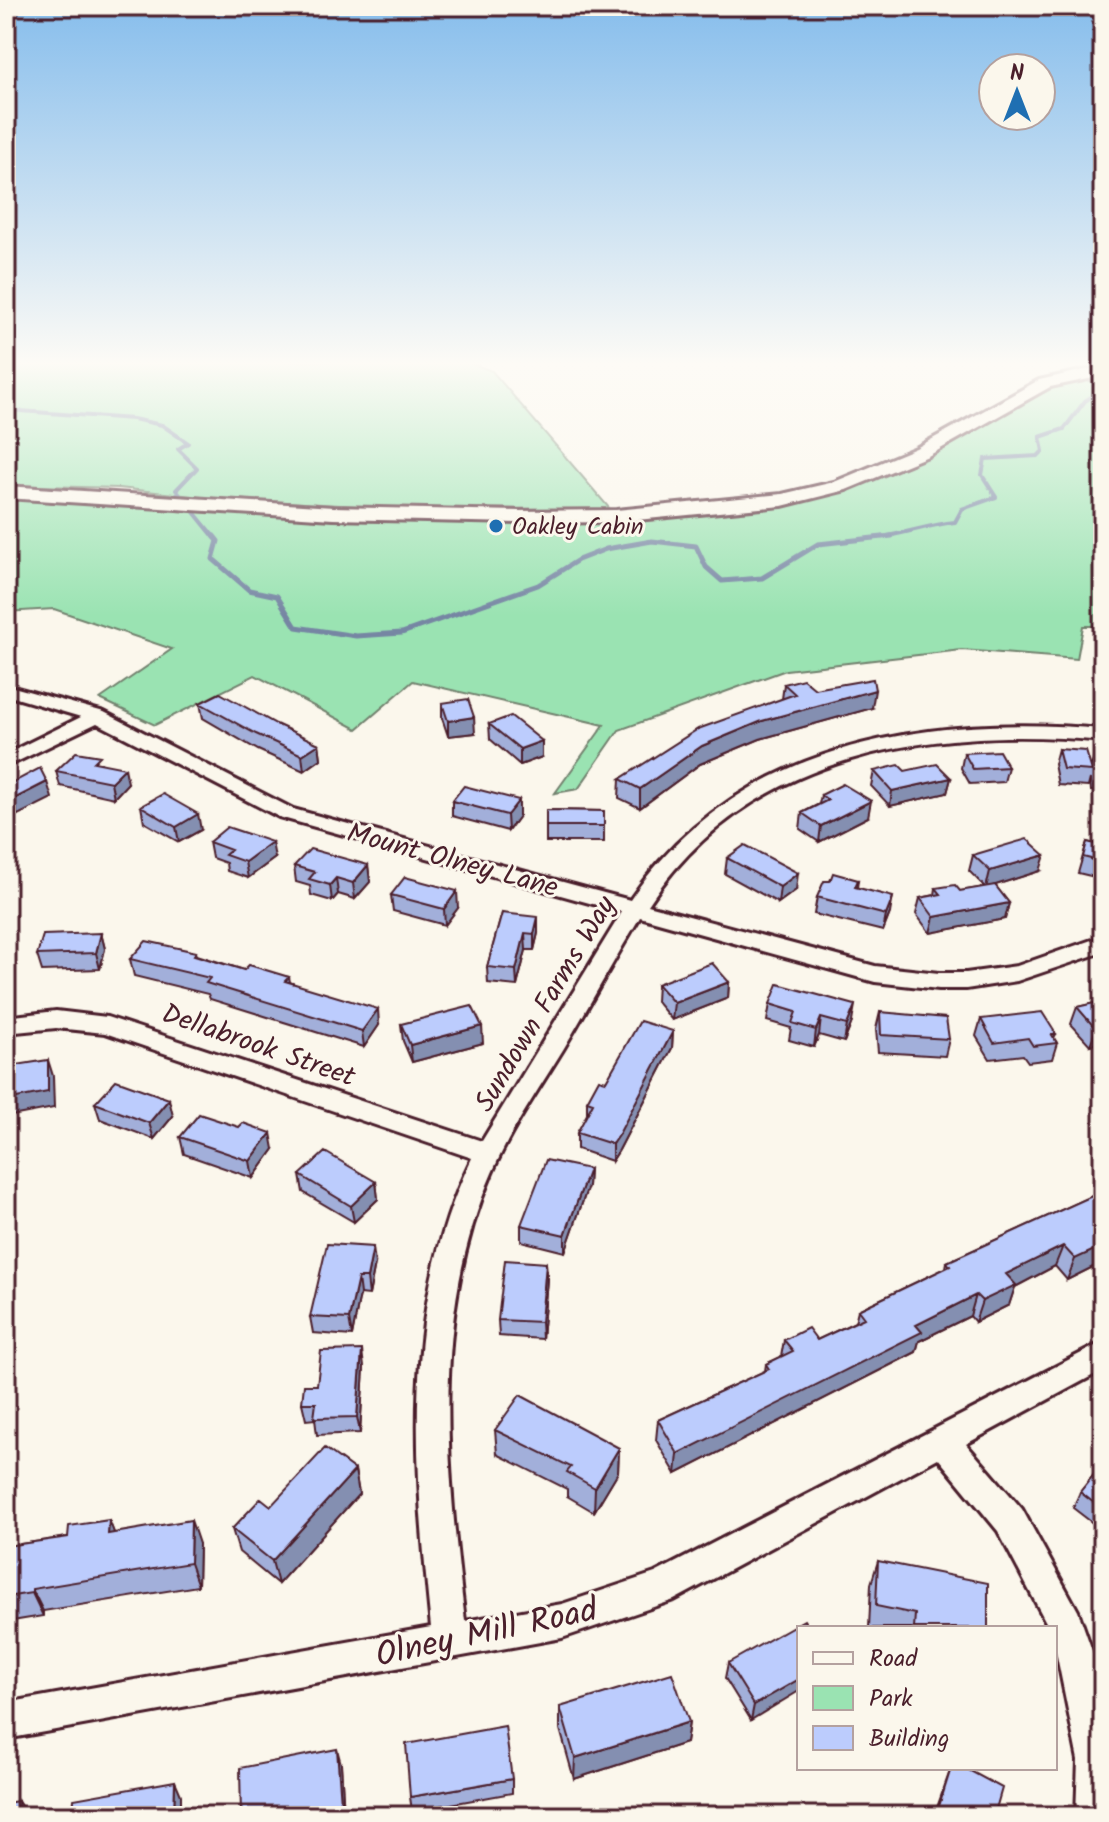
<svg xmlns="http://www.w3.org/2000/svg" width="1109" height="1822" font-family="Kalam,sans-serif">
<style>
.green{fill:#9ae3b2;stroke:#72816e;stroke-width:2}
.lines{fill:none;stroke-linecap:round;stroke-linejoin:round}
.stream-far1{stroke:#7686a3;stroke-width:4}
.stream{stroke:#7686a3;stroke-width:5}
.minor-casing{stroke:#4a1f2b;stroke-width:6}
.tertiary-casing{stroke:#4a1f2b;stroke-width:6}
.minor{fill:#fbf7ec;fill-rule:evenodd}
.tertiary{fill:#fbf7ec;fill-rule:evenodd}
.wall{fill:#a2afda;stroke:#4a1f2b;stroke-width:2}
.shaded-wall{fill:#848fb1;stroke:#4a1f2b;stroke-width:2}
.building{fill:#bcccfd;stroke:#4a1f2b;stroke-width:2}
.poi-dot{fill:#1f6fb2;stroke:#fbf7ec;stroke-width:3}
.labels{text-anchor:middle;stroke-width:6;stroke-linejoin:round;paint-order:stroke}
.far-poi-label{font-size:24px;fill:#4a1f2b;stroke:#fbf7ec;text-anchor:start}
.street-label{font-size:28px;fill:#4a1f2b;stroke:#fbf7ec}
.near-street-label{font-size:34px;fill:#4a1f2b;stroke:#fbf7ec}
</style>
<rect width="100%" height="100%" fill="#fbf7ec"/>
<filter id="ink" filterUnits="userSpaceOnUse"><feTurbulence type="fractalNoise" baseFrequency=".0125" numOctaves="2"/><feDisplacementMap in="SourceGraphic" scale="16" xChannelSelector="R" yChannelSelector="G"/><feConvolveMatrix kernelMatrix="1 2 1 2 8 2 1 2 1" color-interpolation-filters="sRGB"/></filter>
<g filter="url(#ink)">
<!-- green -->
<path class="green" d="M6,361H465L492,371L610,509L395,508L211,498L119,488L6,485Z
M1103,374V626H1083L1077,659L962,650L786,670L619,730L578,789L555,793L604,725L413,681L357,729L255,675L155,725L100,699L172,649L54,609L6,612V491L439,515L775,506L838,492L870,481L942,450L1036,396L1071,380Z"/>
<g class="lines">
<!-- stream-far1 -->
<path class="stream-far1" d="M6,410L133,419L162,425L188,443L178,449L197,468L176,490L215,538
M874,538C902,535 927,525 955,522L962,509L996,497L982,475L985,459L1038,456L1043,451L1040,437L1064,429L1085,401L1103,389"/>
<!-- stream -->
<path class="stream" d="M214,536L218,541L213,559L249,590L277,596L296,627L356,636L402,633L538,585L578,560L606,549L652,541L696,546L706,567L722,581L762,578L818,544L892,536"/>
<defs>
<path id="minor" d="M6,685L104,712L293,809L630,900C736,743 927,713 1103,729V741C934,725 749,751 648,905L875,966L939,973H966L1017,966L1103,936V952L1017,981L966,989H939L875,982L640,917C614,960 590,1004 564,1048C539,1089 511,1129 492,1173C430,1315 447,1472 465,1621L562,1604L655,1573L1103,1342V1370L966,1444L1022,1509L1078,1611L1096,1662L1103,1698V1816H1076L1078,1760L1055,1646V1628H1049L998,1531L938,1458L674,1600L562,1638L6,1739V1703L431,1627C415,1469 400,1305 472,1158L105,1033L56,1028L6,1033V1017L56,1011L107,1017L482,1141L622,912L279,817L97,723L6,767V754L81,717L6,695Z"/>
<path id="tertiary" d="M1103,366V376L1050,387L928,456L846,490L782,506L616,522L518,523L333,519L6,498V486L333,507L518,511L616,510L782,494L834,482L916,448L1039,380Z"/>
</defs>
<!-- minor casing -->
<use href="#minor" class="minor-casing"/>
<!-- tertiary casing -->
<use href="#tertiary" class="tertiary-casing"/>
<!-- minor -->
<use href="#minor" class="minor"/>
<!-- tertiary -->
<use href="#tertiary" class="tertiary"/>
</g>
<!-- wall -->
<path class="wall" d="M784,684L815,689L872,708L760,739L700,764L640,808L619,798L620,779L782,699Z
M200,703L319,744L321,759L304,771L258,750L203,718Z
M442,703L475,733L448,736L442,718Z
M489,724L542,757L520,765L490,739Z
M1058,749L1091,767L1094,757L1103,758V792L1091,791L1090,779L1088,787L1058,785L1054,764Z
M964,753L1008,767L1004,782L970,784L961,768Z
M101,763L128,783L114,798L60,786L56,771Z
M874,771H905L951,778L947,793L890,806L871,786Z
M821,795L868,817L819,842L800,829L802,813L819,804Z
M452,801L519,816L508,831L452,816Z
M141,806L201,830L179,842L144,822Z
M546,810L604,811V842H546Z
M209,842L275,858L248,878L227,871L226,863L212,858Z
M1087,842L1103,846V879L1078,873Z
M973,855L1040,871L995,885L1009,903L1005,919L930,933L916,914L920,898L935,895L936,888L960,891L985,887L969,871Z
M727,858L796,890L778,903L725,874Z
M368,865L370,882L355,899L338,894L332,901L311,895L310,886L296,882L294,866Z
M858,880L857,888L890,913L883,931L814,914L817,897Z
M391,895L458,908L445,925L393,911Z
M502,913L538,933L534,950H526L517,986L488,983L487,967Z
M101,933L105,949L100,969L42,971L37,955Z
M196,952L197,955L244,970L289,977L290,982L379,1025L364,1047L210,999L208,994L134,976L130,959Z
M729,982L728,998L672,1020L656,1001L657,984Z
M1103,1001V1042L1090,1045L1071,1024L1077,1007Z
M770,1004L852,1022L844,1042L819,1035L814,1047L789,1040L791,1028L767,1021Z
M880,1012L949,1039L945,1056L878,1052L876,1029Z
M981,1019L1056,1034L1054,1038L1057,1043L1052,1059L1028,1062L1023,1055L990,1059L976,1036Z
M401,1024L483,1043L412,1062L403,1041Z
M673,1031L672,1048L619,1150L612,1161L577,1149V1133L587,1116V1101L606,1081Z
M95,1103L173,1116L154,1139L100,1119Z
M180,1137L274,1149L253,1178L184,1154Z
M589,1169L588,1186L565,1252L521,1241V1225Z
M300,1175L376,1182L378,1199L354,1222L303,1192Z
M1103,1191V1254L1099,1264L1067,1280L1055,1266L1015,1287L1009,1305L975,1322L970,1316L919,1341L916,1352L676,1474L656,1440L658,1420L765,1371L766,1364L781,1357L784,1340H817L855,1322L858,1310L946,1268L947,1262Z
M546,1263L547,1279L542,1339L499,1336L498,1320Z
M375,1264L369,1295L360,1294L352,1336L313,1333L310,1317Z
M364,1367L360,1433L317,1435L315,1419L306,1420L302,1403L317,1385Z
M495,1430L619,1448L618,1472L594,1512L567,1496V1489L497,1454Z
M1103,1463V1531L1073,1508L1080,1492Z
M355,1470L359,1494L278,1584L239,1552L232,1529Z
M109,1520L114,1533L199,1544L198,1586L43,1611V1616L6,1622V1546L68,1537Z
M878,1561L988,1628H869L871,1584Z
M809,1628L751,1720L725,1678L728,1663Z
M560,1707L689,1722L686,1743L574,1779L560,1729Z
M341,1764L344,1816H241Z
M951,1768H965L994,1816H934Z
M512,1779V1793L412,1811L410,1797Z"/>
<!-- shaded-wall -->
<path class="shaded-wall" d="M875,690L872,708L760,739L700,764L640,808V789L702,746L762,721Z
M474,717L475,733L448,736V721Z
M542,741V757L520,765V749Z
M319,744L321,759L304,771L302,755Z
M125,768L128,783L114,798L111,782Z
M951,778L947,793L890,806L892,791Z
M47,782L52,798L6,821V803Z
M519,800V816L508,831L507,815Z
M871,801L868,817L819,842L821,826Z
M198,814L201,830L179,842L176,827Z
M272,842L275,858L248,878L245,862Z
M1045,855L1040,871L986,888L990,871Z
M368,865L370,882L355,899L353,883Z
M798,873L796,890L778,903L780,887Z
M336,878L338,894L332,901L330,885Z
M457,891L458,908L445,925L444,909Z
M893,897L890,913L883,931L886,915Z
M1009,903L1005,919L930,933L934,917Z
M538,917V933L534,950V934Z
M101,933L105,949L100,969L96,953Z
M525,933L526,950L517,986L516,970Z
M729,982L728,998L672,1020L674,1003Z
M855,1005L852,1022L844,1042L847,1025Z
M378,1009L379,1025L364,1047L362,1031Z
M821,1018L819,1035L814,1047L816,1030Z
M482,1026L483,1043L412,1062L410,1045Z
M1103,1027V1042L1090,1045L1096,1029Z
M673,1031L672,1048L619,1150L612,1161V1144Z
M48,1060L53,1076L54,1108L6,1117V1100Z
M169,1099L173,1116L154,1139L149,1123Z
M271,1133L274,1149L253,1178L250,1161Z
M589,1169L588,1186L565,1252V1235Z
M376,1182L378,1199L354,1222L351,1206Z
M1103,1230V1254L1099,1264L1067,1280L1075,1259L1097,1233Z
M1063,1246L1055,1266L1015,1287L1009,1305L975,1322L982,1301L1006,1274Z
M373,1247L375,1264L369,1295L367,1278Z
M546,1263L547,1279L542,1339L541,1322Z
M358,1278L360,1294L352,1336L349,1319Z
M976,1295L970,1316L919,1341L916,1352L676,1474L678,1454L916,1325Z
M362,1350L364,1367L360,1433L357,1417Z
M619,1448L618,1472L594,1512L595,1488Z
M355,1470L359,1494L278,1584L272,1561Z
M109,1520L118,1543L108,1534Z
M191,1520L199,1544L198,1586L190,1563Z
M32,1589L43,1611V1616L32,1593Z
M799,1679V1691L751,1720L754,1705Z
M689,1722L686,1743L574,1779L575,1758Z
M337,1749L341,1764L344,1816L341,1803Z
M175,1781L181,1795V1816H174Z
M18,1801L27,1816H16Z"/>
<!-- building -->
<path class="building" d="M803,679L815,689L873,679L875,690L762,721L702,746L640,789L620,779L698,729L795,694L784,684Z
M220,693L276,724L319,744L302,755L256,734L200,703Z
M468,699L474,717L448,721L442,703Z
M511,716L542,741L520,749L489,724Z
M1058,749L1086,751L1092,771L1063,769Z
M999,751L1008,767L973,769L964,753Z
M76,752L100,756L94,762L125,768L111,782L56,771Z
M1094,757L1103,758V776L1096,775Z
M937,764L951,778L892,791L874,771L899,765L905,771Z
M40,768L47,782L6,803V786Z
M843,784L871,801L821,826L802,813L828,800L821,795Z
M464,786L519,800L507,815L452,801Z
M163,794L198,814L176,827L141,806Z
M546,810L604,811V826H546Z
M227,827L272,842L245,862L225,855L231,850L209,842Z
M1027,839L1045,855L990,871L973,855Z
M1087,842L1103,846V862L1083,857Z
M745,845L798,873L780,887L727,858Z
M310,849L368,865L353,883L336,878L330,885L309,879L315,872L294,866Z
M833,873L858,880L855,887L893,897L886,915L817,897L824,881H830Z
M405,877L457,891L444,909L391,895Z
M955,885L960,891L995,885L1009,903L934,917L920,898L941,894L936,888Z
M502,913L538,917L534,934L525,933L516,970L487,967Z
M101,933L96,953L37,955L43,935Z
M146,941L196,952L194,955L244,970L249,965L289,977L285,981L378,1009L362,1031L206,983L210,978L130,959Z
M712,963L729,982L674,1003L657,984Z
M778,984L855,1005L847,1025L821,1018L816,1030L792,1023L796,1012L770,1004Z
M1103,1001V1027L1096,1029L1077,1007Z
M472,1006L482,1026L410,1045L401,1024Z
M880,1012L946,1018L949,1039L881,1035Z
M1042,1012L1056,1034L1052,1035L1057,1043L1033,1046L1028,1038L994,1043L981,1019Z
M640,1021L673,1031L619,1134L612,1144L577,1133L593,1103L587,1101L599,1079L606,1081Z
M48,1060V1092L6,1100V1077L10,1076V1066Z
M116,1080L169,1099L149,1123L95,1103Z
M199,1114L239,1127L243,1123L271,1133L250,1161L180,1137Z
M325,1152L376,1182L351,1206L300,1175Z
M546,1160L589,1169L565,1235L521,1225Z
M1103,1191V1230L1097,1233L1103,1240V1246L1075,1259L1063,1246L1006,1274L1016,1285L982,1301L976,1295L916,1325L922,1332L678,1454L658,1420L769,1369L766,1364L793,1351L784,1340L808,1328L817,1340L864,1318L858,1310L950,1266L947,1262Z
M327,1244L373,1247L367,1278H358L349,1319L310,1317Z
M505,1260L546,1263L541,1322L498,1320Z
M362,1350L357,1417L314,1418L316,1403H302L304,1385H317L321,1351Z
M520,1395L619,1448L595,1488L567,1472L571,1467L495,1430Z
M325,1448L355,1470L272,1561L232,1529L261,1498L271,1506Z
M1103,1463V1510L1080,1492Z
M109,1520L108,1534L191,1520L190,1563L32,1589V1593L6,1597V1546L68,1537L69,1526Z
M878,1561L988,1583V1628H914L915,1614L876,1606Z
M804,1620L809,1628H799V1679L754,1705L728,1663Z
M672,1673L689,1722L575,1758L560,1707Z
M505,1726L512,1779L410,1797L406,1744Z
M337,1749L341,1803L275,1816H241L240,1768Z
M951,1768H965L1002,1788L994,1816H936Z
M175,1781L174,1816H73L74,1799Z
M18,1801L16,1816H6V1803Z"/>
</g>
<!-- sky -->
<linearGradient id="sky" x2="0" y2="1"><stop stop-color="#86bdec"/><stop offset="0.59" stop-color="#fdfbf6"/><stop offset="1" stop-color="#fdfbf6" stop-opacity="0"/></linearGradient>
<rect width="1109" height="616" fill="url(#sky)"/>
<!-- markers -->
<circle class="poi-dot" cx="496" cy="526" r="8"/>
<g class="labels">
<!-- far-poi labels -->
<g class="far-poi-label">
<text x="512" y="534">Oakley Cabin</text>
</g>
<!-- street labels -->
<g class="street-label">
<text transform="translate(453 859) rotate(15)" y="10">Mount Olney Lane</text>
<text transform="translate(544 1003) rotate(-59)" y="10">Sundown Farms Way</text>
<text transform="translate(259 1044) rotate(19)" y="10">Dellabrook Street</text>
</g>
<!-- near-street labels -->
<g class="near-street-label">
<text transform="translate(486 1631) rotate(-12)" y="12">Olney Mill Road</text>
</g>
</g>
<!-- margin -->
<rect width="1109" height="1822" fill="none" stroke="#fbf7ec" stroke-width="32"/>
<rect x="16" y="16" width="1077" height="1790" fill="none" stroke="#4a1f2b" stroke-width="3" filter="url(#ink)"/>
<!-- legend -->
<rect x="797" y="1626" width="260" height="144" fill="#fbf7ec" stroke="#b4a19f" stroke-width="2"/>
<rect x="813" y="1652" width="40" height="12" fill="#fbf7ec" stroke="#b4a19f" stroke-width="2"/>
<text x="869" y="1666" font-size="24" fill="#4a1f2b">Road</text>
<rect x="813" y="1686" width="40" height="24" fill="#9ae3b2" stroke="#b4a19f" stroke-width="2"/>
<text x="869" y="1706" font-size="24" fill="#4a1f2b">Park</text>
<rect x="813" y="1726" width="40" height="24" fill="#bcccfd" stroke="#b4a19f" stroke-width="2"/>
<text x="869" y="1746" font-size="24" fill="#4a1f2b">Building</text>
<!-- north arrow -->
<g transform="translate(1017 92)"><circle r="38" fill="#fbf7ec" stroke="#b4a19f" stroke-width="2"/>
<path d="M0-6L14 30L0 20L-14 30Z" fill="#1f6fb2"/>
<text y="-12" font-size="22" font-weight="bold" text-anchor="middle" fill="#4a1f2b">N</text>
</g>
</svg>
